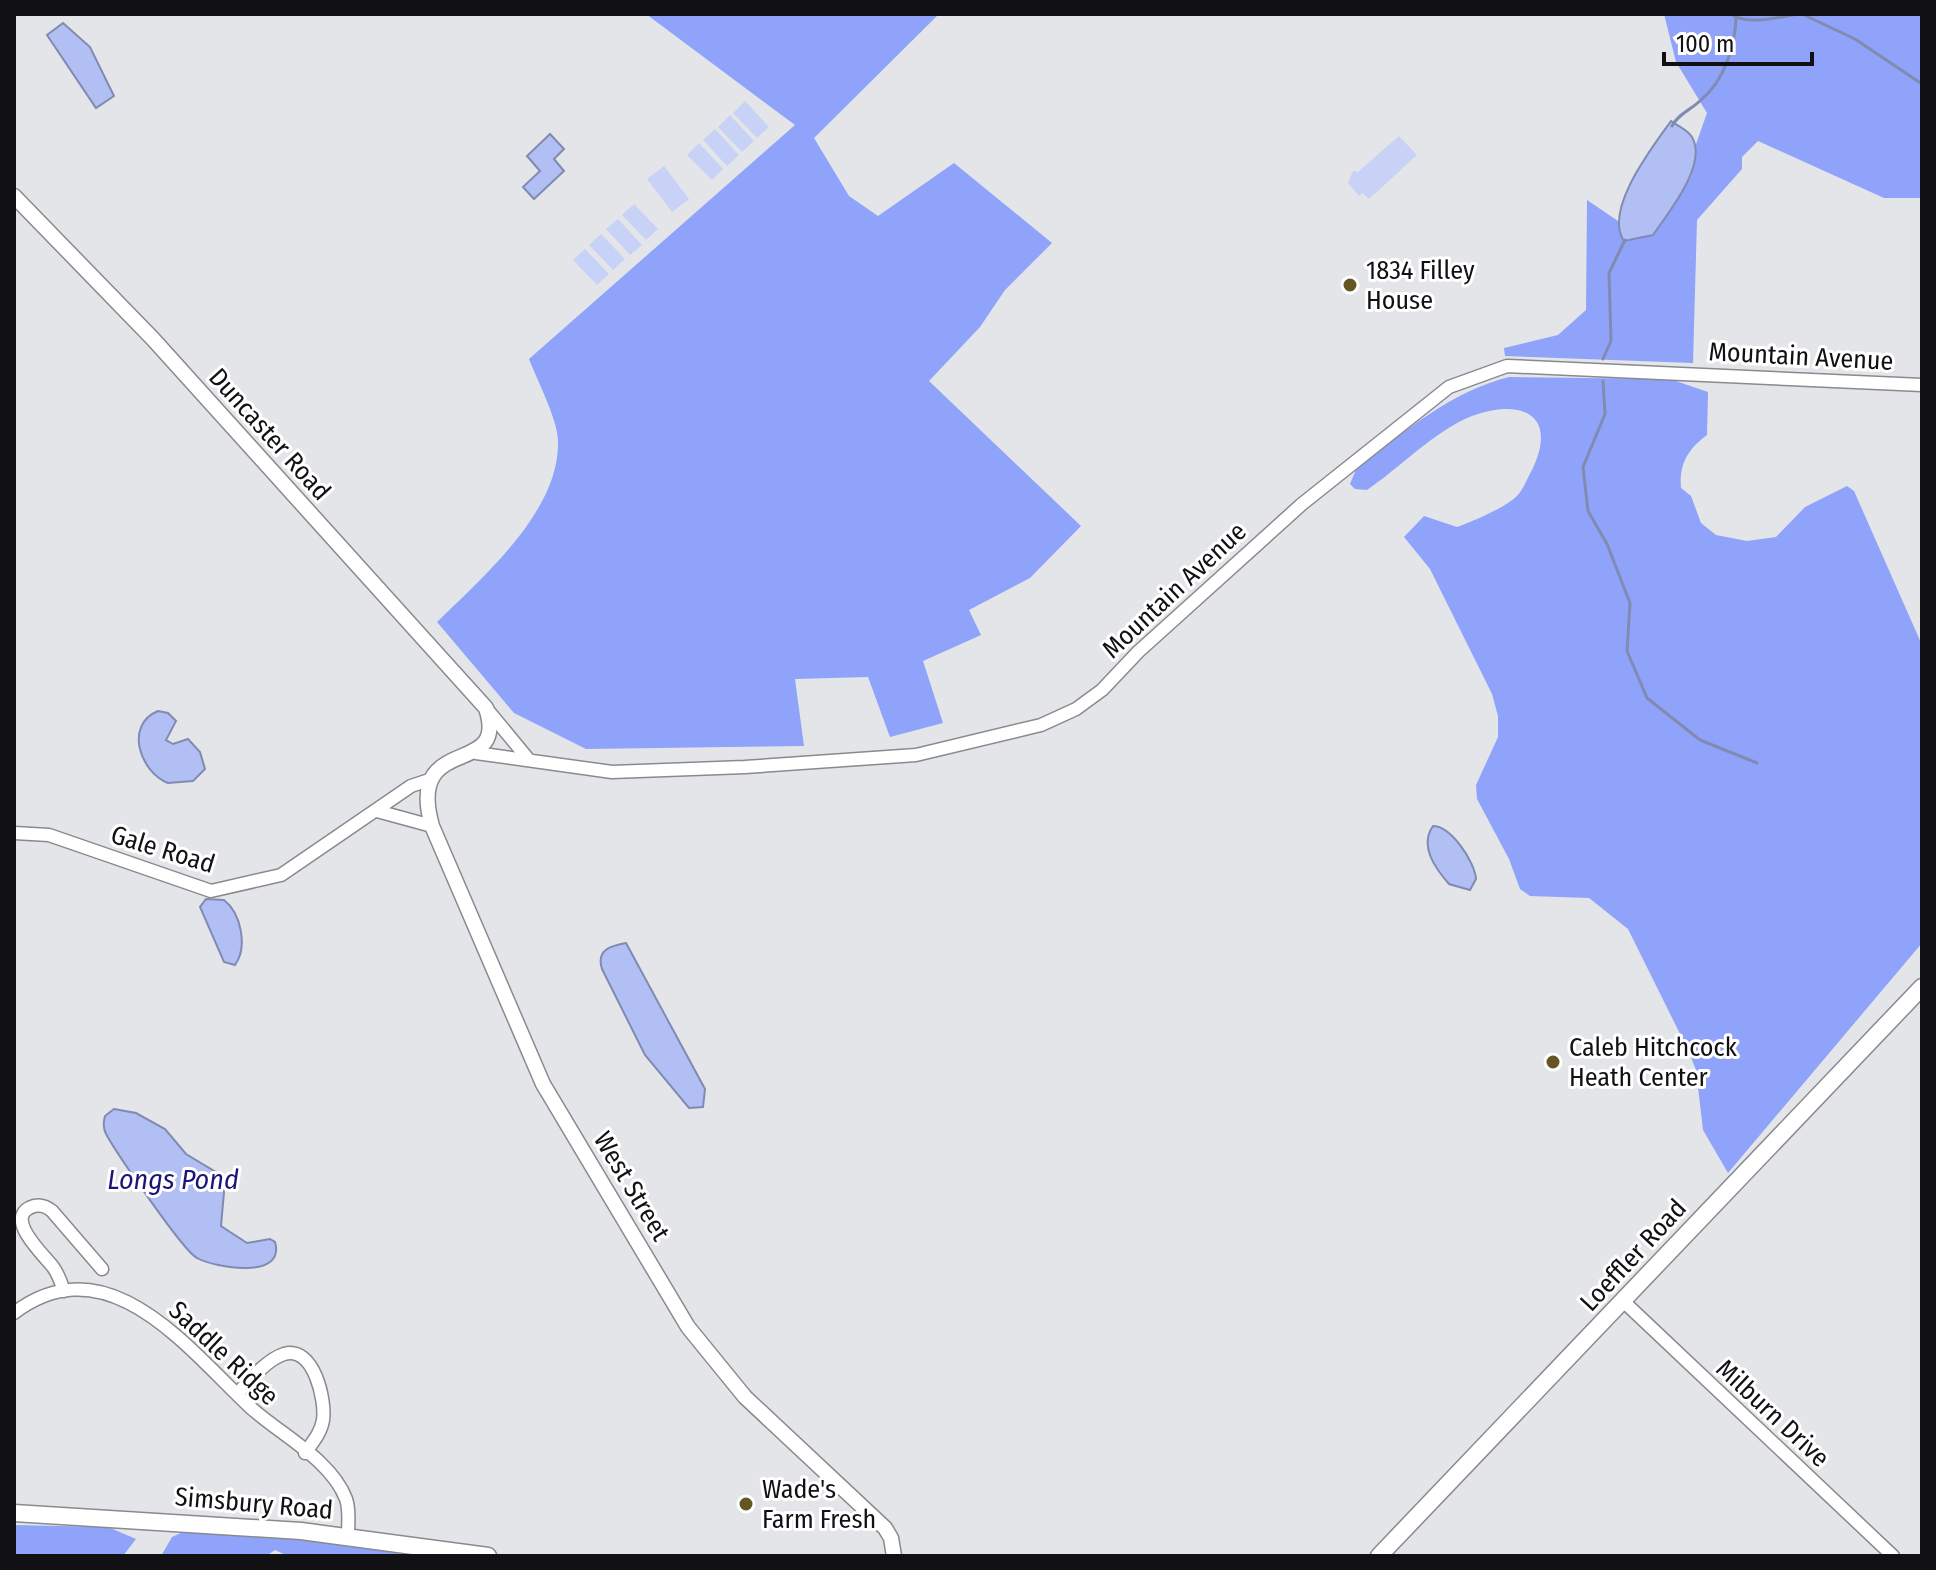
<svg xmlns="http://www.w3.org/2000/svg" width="1936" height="1570" font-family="'Fira Sans Condensed',sans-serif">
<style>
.green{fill:#c8d2f7}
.forest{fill:#8fa3fb}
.water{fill:#b1bff5;stroke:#818bb1;stroke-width:2}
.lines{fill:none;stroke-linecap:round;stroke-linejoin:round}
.stream{stroke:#818bb1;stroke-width:3}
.minor-casing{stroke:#888a8e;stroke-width:15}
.tertiary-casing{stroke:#888a8e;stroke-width:17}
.secondary-casing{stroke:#888a8e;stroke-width:19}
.minor{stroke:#fff;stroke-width:12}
.tertiary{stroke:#fff;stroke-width:14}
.secondary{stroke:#fff;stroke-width:16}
.poi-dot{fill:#645623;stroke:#fff;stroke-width:3}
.labels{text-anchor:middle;stroke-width:6;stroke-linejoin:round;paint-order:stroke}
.poi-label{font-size:26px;fill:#111113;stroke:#fff;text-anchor:start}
.street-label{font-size:26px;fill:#111113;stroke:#fff}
.water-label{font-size:28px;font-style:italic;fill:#1b157a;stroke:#fff}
</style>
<rect width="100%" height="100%" fill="#e3e5e9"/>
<!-- green -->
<path class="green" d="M745,101L769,127L757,138L733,113Z
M730,115L754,141L742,152L718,127Z
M715,129L739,155L727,166L703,140Z
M1399,136L1417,155L1369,199L1363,193L1359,196L1348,183L1353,171L1358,172Z
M699,143L723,169L712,180L687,155Z
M664,166L689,199L672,212L647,179Z
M634,204L658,229L646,240L622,215Z
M618,219L642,245L630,255L606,229Z
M601,234L625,259L613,270L589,245Z
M585,249L609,274L597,285L573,260Z"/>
<!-- forest -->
<path class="forest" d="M646,14H939L814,138L849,196L878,216L954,163L1052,243L1005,290L980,327L929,381L1081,526L1030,578L969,610L981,635L923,661L943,723L890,737L868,677L795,679L804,746L586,749L514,713L437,622C483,577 560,511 558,441C558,420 537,380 529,359L795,125Z
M1664,14H1922V198H1884L1758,141L1742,157V169L1697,220L1693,363L1505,356L1504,348L1558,335L1586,310L1587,200L1618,221L1624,241L1653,235L1692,174L1695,147L1707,113L1676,62Z
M1509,377L1670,379L1708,392L1707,435C1688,449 1679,464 1681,488L1691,496L1701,523L1716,535L1747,541L1776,537L1805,507L1847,486L1854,491L1922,645V943L1728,1173L1703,1130L1696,1070L1688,1050L1628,929L1589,898L1530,896L1520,889L1509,859L1477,799L1476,785L1498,737V716L1492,694L1430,569L1404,537L1424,516L1457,527C1475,520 1503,509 1517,496C1524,489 1527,478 1532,470C1559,414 1521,398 1472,416C1434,431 1401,467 1367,490L1355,489L1350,484L1357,467C1406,431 1450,392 1509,377Z
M14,1525L108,1527L136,1539L123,1556H14Z
M185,1531L327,1542L414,1556H288L275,1550L266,1556H161L172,1537Z"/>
<!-- water -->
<path class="water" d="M63,23L90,47L114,96L96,108L47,35Z
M1671,121C1678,126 1688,130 1692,137C1708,165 1668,213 1653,235L1624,241C1603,210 1653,146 1671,121Z
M550,134L564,149L554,159L564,171L534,199L523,187L540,171L527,156Z
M158,711L168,713L176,721L166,740L173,744L188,739L200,752L205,769L193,781L168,783C140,772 124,725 158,711Z
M1433,826C1451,826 1475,862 1476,879L1470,890L1449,884C1435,868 1419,846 1433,826Z
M206,899L224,900C241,913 248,947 235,965L224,962L200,907Z
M626,943L705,1089L703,1107L689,1108L645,1055L602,969C596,950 610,946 626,943Z
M114,1109L136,1113L165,1129L186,1154L219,1174L224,1192L221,1226L247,1243L270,1239L275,1242C286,1280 215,1268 197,1258C183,1251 116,1152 106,1134C103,1128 103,1123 105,1116Z"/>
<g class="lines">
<!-- stream -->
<path class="stream" d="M1731,14C1747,26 1780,17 1798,14
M1802,14L1855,39L1922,84
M1672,126C1678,114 1692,109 1701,100C1724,81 1735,47 1736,18
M1603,359L1611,341L1609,273L1625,240
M1603,381L1605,414L1583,467L1588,511L1607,544L1630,603L1627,651L1647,698L1700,740L1757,763"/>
<defs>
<path id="minor" d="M486,708L529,760
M476,753L612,772L745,767L916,755L1041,725L1076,709L1102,690L1138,652L1302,504L1449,387L1507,366L1922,385
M377,811L432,826
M14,833L49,835L211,891L281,875L411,786L429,780
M64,1291C61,1283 59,1275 53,1267C44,1255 1,1216 34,1206C42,1204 47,1207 52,1211L102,1269
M1622,1300L1893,1556
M14,1313C108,1242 188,1349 249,1406C279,1434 331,1459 346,1499C350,1510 348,1523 348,1535
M237,1394C249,1381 266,1360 284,1354C314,1345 326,1401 323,1420C321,1433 312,1443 305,1453"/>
<path id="tertiary" d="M14,196L153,339L486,708C510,780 405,730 432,826L543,1084L688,1327L745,1397L885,1528L891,1538L894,1556"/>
<path id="secondary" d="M14,1513L301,1531L488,1556
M1379,1556L1922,987"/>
</defs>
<!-- minor casing -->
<use href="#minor" class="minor-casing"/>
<!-- tertiary casing -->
<use href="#tertiary" class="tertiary-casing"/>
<!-- secondary casing -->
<use href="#secondary" class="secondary-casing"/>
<!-- minor -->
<use href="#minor" class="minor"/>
<!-- tertiary -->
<use href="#tertiary" class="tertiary"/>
<!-- secondary -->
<use href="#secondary" class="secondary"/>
</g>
<!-- markers -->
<g class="poi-dot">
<circle cx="1350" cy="285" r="8"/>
<circle cx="1553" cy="1062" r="8"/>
<circle cx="746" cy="1504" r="8"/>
</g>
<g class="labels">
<!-- poi labels -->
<g class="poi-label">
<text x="1366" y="279">1834 Filley<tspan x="1366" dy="30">House</tspan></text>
<text x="1569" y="1056">Caleb Hitchcock<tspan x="1569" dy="30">Heath Center</tspan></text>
<text x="762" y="1498">Wade's<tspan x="762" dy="30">Farm Fresh</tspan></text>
</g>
<!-- street labels -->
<g class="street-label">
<text transform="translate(1801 356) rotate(3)" y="9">Mountain Avenue</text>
<text transform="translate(270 434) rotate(48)" y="9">Duncaster Road</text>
<text transform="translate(1174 590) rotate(-43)" y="9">Mountain Avenue</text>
<text transform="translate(163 849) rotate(17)" y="9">Gale Road</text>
<text transform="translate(632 1186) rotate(59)" y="9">West Street</text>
<text transform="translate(1633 1255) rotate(-47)" y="9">Loeffler Road</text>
<text transform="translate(224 1353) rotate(43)" y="9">Saddle Ridge</text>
<text transform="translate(1773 1413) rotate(43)" y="9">Milburn Drive</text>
<text transform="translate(254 1503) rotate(5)" y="9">Simsbury Road</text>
</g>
<!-- water labels -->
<g class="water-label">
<text x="173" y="1189">Longs Pond</text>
</g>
</g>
<!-- border -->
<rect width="1936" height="1570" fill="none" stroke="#111113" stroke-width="32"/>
<!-- scale -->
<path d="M1664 52v12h148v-12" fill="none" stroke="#111113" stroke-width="4"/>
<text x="1676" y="52" font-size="24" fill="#111113" stroke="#ffffff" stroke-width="6" paint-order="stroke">100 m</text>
</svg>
